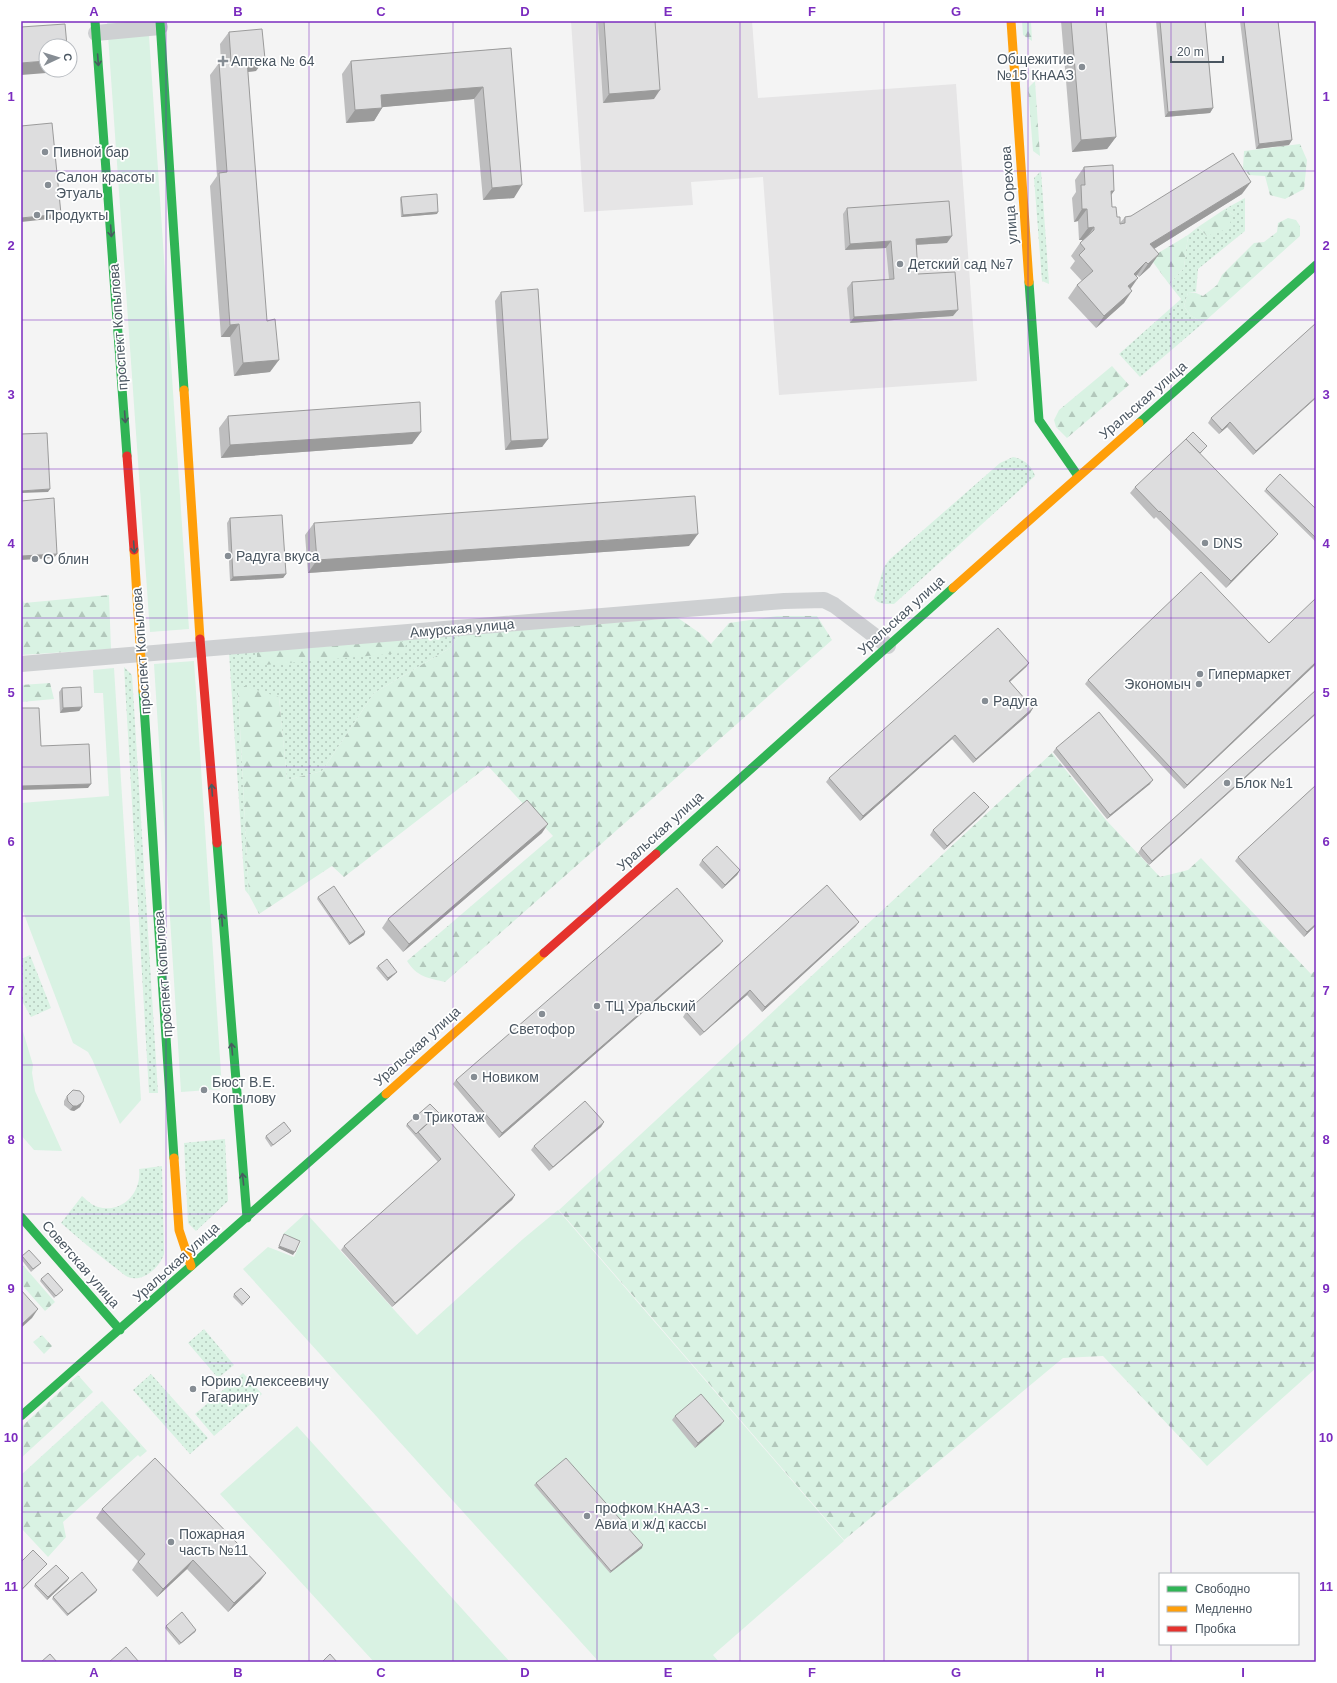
<svg xmlns="http://www.w3.org/2000/svg" width="1337" height="1683" font-family="Arial,sans-serif">
<style>
.education{fill:#e6e5e6}
.grass{fill:url(#grass-dots)}
.forest{fill:url(#forest-firs)}
.park{fill:#d9f2e3}
.lines{fill:none;stroke-linecap:round;stroke-linejoin:round}
.street{stroke:#ced0d2;stroke-width:16}
.fast{stroke:#30b455;stroke-width:9}
.slow{stroke:#ff9f0a;stroke-width:9}
.jam{stroke:#e5322d;stroke-width:9}
.wall{fill:#bebebf}
.shaded-wall{fill:#9b9b9b}
.building{fill:#ddddde;stroke:#9b9b9b}
.oneway{stroke:#495b60}
.grid{fill:none;stroke:#7b2cbf;stroke-width:1;stroke-opacity:0.55}
.poi-dot{fill:#868d94;stroke:#fff;stroke-width:1.5}
.labels{text-anchor:middle;stroke-width:3.5;stroke-linejoin:round;paint-order:stroke}
.poi-label{font-size:14px;fill:#4a5661;stroke:#fff;text-anchor:start}
.street-label{font-size:14px;fill:#4a5661;stroke:#fff}
.neatline{fill:none;stroke:#7b2cbf;stroke-width:1.5}
.grid-label{font-size:13px;text-anchor:middle;font-weight:bold;fill:#7b2cbf}
</style>
<defs>
<pattern id="grass-dots" width="8" height="8" patternUnits="userSpaceOnUse"><rect width="8" height="8" fill="#d9f2e3"/><path d="M2 2h.1M6 6h.1" fill="none" stroke="#b2c7bb" stroke-width="1.8" stroke-linecap="round"/></pattern>
<pattern id="forest-firs" width="22" height="20" patternUnits="userSpaceOnUse"><rect width="22" height="20" fill="#d9f2e3"/><path d="M5 1l3.5 6h-7zM16 11l3.5 6h-7z" fill="#b2c7bb"/></pattern>
</defs>
<rect width="100%" height="100%" fill="#f4f4f4"/>
<!-- education -->
<path class="education" d="M571,21H752L758,98L956,84L977,381L779,395L763,177L691,182L693,205L584,212Z"/>
<!-- grass -->
<path class="grass" d="M1041,171L1049,284L1042,281L1034,178Z
M1245,198V231L1198,269L1196,292L1188,293L1184,306L1190,315L1203,323L1140,377L1119,354L1181,299L1169,284L1184,268L1188,235L1198,227L1207,236L1234,215L1225,209Z
M1013,457C1023,459 1032,465 1035,476L894,604C886,604 879,605 874,598L884,567L889,560L1000,463Z
M461,633L450,648L374,693L322,771L287,780L279,697L238,690L249,895L245,890L229,653Z
M124,667L132,675L158,1093H149Z
M30,955L51,1008L31,1017L21,999V959Z
M225,1139L228,1201L196,1231L188,1223L184,1143Z
M162,1166L164,1254C160,1267 143,1283 128,1277C123,1275 118,1269 113,1266C95,1252 78,1238 61,1223L82,1196C87,1200 91,1205 98,1207C122,1214 142,1193 139,1169Z
M204,1329L234,1365L218,1378L188,1343Z
M243,1373L262,1394L214,1436L195,1414Z
M151,1374L208,1438L190,1454L133,1390Z"/>
<!-- forest -->
<path class="forest" d="M1022,21H1031L1032,41L1023,35Z
M1035,81L1040,156L1033,151L1028,88Z
M1300,144L1307,160L1304,189L1285,199L1270,195L1265,176L1249,175L1243,168L1244,151Z
M1225,209L1234,215L1227,229L1207,236L1198,227Z
M1288,218L1296,220L1300,226V236L1203,323L1190,315L1184,306L1188,293H1196L1203,296L1217,285L1222,275L1254,243L1264,242L1277,232L1278,223Z
M1188,235L1184,268L1169,284L1150,258Z
M1112,366L1129,385L1067,438L1056,427L1054,420L1059,410Z
M21,595L24,603L109,595L111,649L21,655Z
M777,616H817L832,640L445,982C428,978 417,977 407,961L553,836L488,766L344,877L332,866L259,914L249,895L238,690L244,686L279,697L287,780L322,771L374,693L450,648L461,633L678,618L701,634L711,644L729,623Z
M399,638L406,645L402,653L264,665L257,661V653L264,649Z
M50,683L54,699L21,702V685Z
M1052,753L1106,820L1160,877L1188,870L1201,858L1311,974L1316,970V1368L1207,1466L1103,1356L1063,1358L844,1540L559,1210Z
M21,1263L55,1302L45,1311L21,1284Z
M42,1335L52,1346L44,1354L33,1342Z
M78,1375L93,1392L21,1458V1427Z
M102,1401L147,1451L140,1457L138,1455L63,1522L66,1537L48,1557L21,1528V1475Z"/>
<!-- park -->
<path class="park" d="M107,21H148L189,629L150,632Z
M194,661L222,1089L181,1092L154,664Z
M114,668L141,1100L120,1124L92,1059L88,1052L73,1043L21,906V803L109,796L103,693H94L93,670Z
M21,1025L33,1065L32,1073L35,1091L62,1151L34,1150L21,1135Z
M558,1210L844,1541L713,1655L719,1662H599L243,1269L268,1247L294,1257L301,1242L283,1234L306,1213L417,1335L523,1239Z
M297,1426L510,1662H374L220,1494Z"/>
<g class="lines">
<!-- street -->
<path class="street" d="M96,33L160,27
M21,664L784,601L824,600L834,605L888,646"/>
<!-- fast -->
<path class="fast" d="M95,21L127,456
M160,21L184,390
M1029,282L1039,420L1078,476
M1139,423L1316,265
M143,691L174,1158
M217,843L247,1218
M656,854L953,588
M21,1217L120,1330
M21,1416L386,1094"/>
<!-- slow -->
<path class="slow" d="M1011,21L1029,282
M184,390L200,639
M134,550L143,691
M953,588L1139,423
M386,1094L544,953
M174,1158L179,1230L191,1266"/>
<!-- jam -->
<path class="jam" d="M127,456L134,550
M200,639L217,843
M544,953L656,854"/>
</g>
<!-- wall -->
<path class="wall" d="M598,21H655L654,99L603,103L598,22Z
M1061,21H1106L1116,137L1107,149L1072,152Z
M1156,21H1205L1213,108L1210,113L1165,117Z
M1240,21H1278L1289,145L1256,149Z
M1315,21H1316V33Z
M229,32L256,71L248,72L270,372L234,376L230,337H221L210,186L217,176L210,75L219,63H221L220,44Z
M511,48L514,198L483,200L474,99L382,107V108L374,121L346,123L342,74L351,61Z
M1084,167L1111,195L1112,207L1120,223L1125,217L1131,216L1242,194L1154,249L1150,267L1139,277L1137,275L1136,276L1124,303L1096,328L1068,298L1077,285L1082,281L1070,268L1075,261L1071,256L1080,243L1083,240H1079L1078,221L1074,222L1072,198L1076,192L1075,180Z
M401,197L437,214L401,217L400,199Z
M847,208L947,243L916,245L918,274L953,316L850,323L847,288L852,282L889,279L886,248L845,250L843,214Z
M501,292L548,439L542,447L505,450L495,301Z
M1316,323V398L1253,455L1227,427L1219,434L1208,423L1211,418Z
M228,416L421,432L412,444L221,458L219,428Z
M1207,446L1200,454L1278,534L1273,540L1226,588L1156,517L1154,519L1130,493L1135,487Z
M1266,489L1316,509V542L1264,491Z
M230,518L286,574L283,578L230,581L227,523Z
M314,523L689,546L308,573L305,535Z
M1269,643L1316,664L1184,789L1085,684L1088,680Z
M1029,663L1026,667L1010,682L1033,708L1030,713L973,763L952,739L860,821L826,782L829,778Z
M62,688L82,707L79,711L60,713L59,692Z
M1316,690V714L1149,865L1138,853L1141,848Z
M1056,748L1150,784L1107,819L1053,752Z
M1316,785V925L1304,937L1235,861L1238,857Z
M985,812L944,850L930,835L933,830Z
M542,833L403,952L382,928L388,919Z
M702,860L740,870L737,875L722,889L699,865Z
M318,897L365,932L364,935L349,945L317,899Z
M856,926L762,1012L747,995L700,1036L683,1017L686,1012Z
M720,945L499,1138L453,1084L456,1080Z
M378,966L395,974L387,981L376,968Z
M67,1096L80,1107L74,1111L70,1110L64,1105V1101Z
M439,1113L515,1195L512,1200L392,1307L341,1250L344,1246L438,1162L406,1126L407,1124Z
M604,1122L601,1127L549,1171L531,1150L534,1146Z
M289,1133L271,1147L265,1138L266,1136Z
M22,1256L39,1265L31,1272L21,1259Z
M41,1279L63,1290L54,1298L40,1281Z
M234,1294L250,1297L242,1306L233,1297Z
M675,1416L721,1425L695,1448L672,1420Z
M536,1483L642,1548L610,1573L534,1485Z
M102,1509L266,1573L260,1581L228,1612L187,1569L157,1597L132,1570L138,1561L96,1518Z
M69,1578L67,1581L47,1600L34,1586L35,1584Z
M96,1592L67,1616L52,1599L53,1597Z
M166,1626L196,1630L195,1632L179,1645L165,1628Z"/>
<!-- shaded-wall -->
<path class="shaded-wall" d="M265,59L256,71L238,73L247,60Z
M46,61V70H61L59,72L21,75V63Z
M483,87L474,99L373,108L381,95Z
M660,90L654,99L603,103L609,94Z
M382,108L374,121L346,123L355,110Z
M1213,108L1210,113L1165,117L1168,112Z
M1116,137L1107,149L1072,152L1081,140Z
M1292,140L1289,145L1256,149L1259,144Z
M1251,182L1242,194L1141,257L1150,244Z
M522,185L514,198L483,200L492,188Z
M1111,191H1114L1106,203Z
M1082,209H1087L1078,221L1074,222Z
M438,212L437,214L401,217L403,215Z
M61,214L58,218L21,222V218Z
M1094,227L1085,240H1079L1088,228Z
M952,236L947,243L911,245L916,239Z
M891,241L886,248L845,250L850,244Z
M1159,254L1150,267L1139,277L1148,264Z
M1146,262L1137,275L1125,286L1134,274Z
M1138,278L1129,291L1128,286Z
M1132,291L1124,303L1096,328L1104,316Z
M958,310L953,316L850,323L854,317Z
M239,324L230,337H221L230,325Z
M279,360L270,372L234,376L243,363Z
M1316,397V398L1253,455L1256,451Z
M1230,422L1227,427L1219,434L1222,430Z
M421,432L412,444L221,458L230,445Z
M548,439L542,447L505,450L511,441Z
M50,489L48,492L21,493V491Z
M698,534L689,546L308,573L317,560Z
M1278,534L1273,540L1226,588L1231,581Z
M57,554L54,558L21,560V556Z
M286,574L283,578L230,581L233,577Z
M1316,662V664L1184,789L1187,785Z
M1029,663L1026,667L1006,685L1009,681Z
M82,707L79,711L60,713L63,708Z
M1033,708L1030,713L973,763L976,759Z
M1316,713V714L1149,865L1152,861Z
M955,735L952,739L860,821L863,816Z
M1153,780L1150,784L1107,819L1110,815Z
M91,784L88,788L21,790V786Z
M989,807L985,812L944,850L947,846Z
M548,824L542,833L403,952L409,944Z
M740,870L737,875L722,889L725,885Z
M859,922L856,926L762,1012L765,1007Z
M1316,924V925L1304,937L1307,932Z
M365,932L364,935L349,945L350,943Z
M723,941L720,945L499,1138L502,1133Z
M397,972L395,974L387,981L388,978Z
M750,990L747,995L700,1036L704,1032Z
M83,1102L80,1107L74,1111L70,1110L73,1106Z
M604,1122L601,1127L549,1171L553,1167Z
M515,1195L512,1200L392,1307L395,1303Z
M279,1246L295,1252L293,1255L278,1248Z
M38,1309L32,1318L21,1328V1325Z
M724,1421L721,1425L695,1448L698,1443Z
M643,1545L642,1548L610,1573L611,1571Z
M193,1560L187,1569L157,1597L163,1589Z
M47,1564L45,1566L21,1591V1590Z
M266,1573L260,1581L228,1612L234,1603Z
M69,1578L67,1581L47,1600L48,1597Z
M97,1590L96,1592L67,1616L68,1614Z
M196,1630L195,1632L179,1645L181,1643Z"/>
<!-- building -->
<path class="building" d="M604,21H655L660,90L609,94Z
M1071,21H1106L1116,137L1081,140Z
M1160,21H1205L1213,108L1168,112Z
M1244,21H1278L1292,140L1259,144Z
M65,24L67,46H46V61L21,63V27Z
M262,29L265,59L247,60L267,321L275,319L279,360L243,363L239,324L230,325L219,173L227,172L219,63L231,61L229,32Z
M511,48L522,185L492,188L483,87L381,95L382,108L355,110L351,61Z
M52,123L61,214L21,218V126Z
M1233,153L1251,182L1150,244L1159,254L1148,264L1146,262L1134,274L1138,278L1128,286L1132,291L1104,316L1077,285L1093,271L1079,255L1085,249L1080,243L1094,230V227L1088,228L1087,209H1082L1081,185H1085L1084,167L1113,165L1114,191H1111L1112,207H1116L1117,217H1120V224L1125,223V217L1131,216Z
M437,194L438,212L403,215L401,197Z
M949,201L952,236L916,239L918,274L955,272L958,310L854,317L852,282L894,279L891,241L850,244L847,208Z
M538,289L548,439L511,441L501,292Z
M1316,323V397L1256,451L1230,422L1222,430L1211,418Z
M420,402L421,432L230,445L228,416Z
M1193,432L1207,446L1200,453L1186,439Z
M47,433L50,489L21,491V434Z
M1186,439L1278,534L1231,581L1160,511L1159,512L1135,487Z
M1280,474L1316,509V538L1266,489Z
M695,496L698,534L317,560L314,523Z
M54,498L57,554L21,556V501Z
M282,515L286,574L233,577L230,518Z
M1201,572L1269,643L1316,598V662L1187,785L1088,680Z
M998,628L1029,663L1009,681L1033,708L976,759L955,735L863,816L829,778Z
M81,687L82,707L63,708L62,688Z
M1316,690V713L1152,861L1141,848Z
M21,708H39L41,746L89,744L91,784L21,786Z
M1099,712L1153,780L1110,815L1056,748Z
M1316,785V924L1307,932L1238,857Z
M974,792L989,807L947,846L933,830Z
M527,800L548,824L409,944L388,919Z
M717,846L740,870L725,885L702,860Z
M827,885L859,922L765,1007L750,990L704,1032L686,1012Z
M334,886L365,932L350,943L318,897Z
M677,888L723,941L502,1133L456,1080Z
M387,959L397,972L388,978L378,966Z
M73,1090L80,1091L84,1096L83,1102L77,1106H73L68,1101L67,1096Z
M585,1101L604,1122L553,1167L534,1146Z
M430,1104L439,1113L418,1132L416,1134L407,1124Z
M441,1112L515,1195L395,1303L344,1246L441,1159L418,1132Z
M284,1122L291,1131L273,1145L266,1136Z
M284,1234L300,1241L295,1252L279,1246Z
M29,1250L41,1263L33,1269L22,1256Z
M48,1273L63,1290L56,1296L41,1279Z
M241,1288L250,1297L243,1304L234,1294Z
M21,1290L38,1309L21,1325Z
M701,1394L724,1421L698,1443L675,1416Z
M155,1458L266,1573L234,1603L193,1560L163,1589L138,1562L145,1554L102,1509Z
M566,1458L643,1545L611,1571L536,1483Z
M33,1550L47,1564L21,1590V1562Z
M56,1565L69,1578L48,1597L35,1584Z
M82,1572L97,1590L68,1614L53,1597Z
M182,1612L196,1630L181,1643L166,1626Z
M126,1647L139,1662H109Z
M50,1654L57,1662H41Z
M330,1654L337,1662H322Z"/>
<!-- one-way arrows -->
<defs><path id="oneway-shaft" d="M-6 0H5M1.5-3L5.5 0L1.5 3" fill="none" stroke-width="1.6" stroke-linecap="round" stroke-linejoin="round"/></defs>
<g class="oneway">
<use href="#oneway-shaft" transform="translate(98 60) rotate(86)"/>
<use href="#oneway-shaft" transform="translate(111 231) rotate(86)"/>
<use href="#oneway-shaft" transform="translate(125 417) rotate(86)"/>
<use href="#oneway-shaft" transform="translate(134 547) rotate(86)"/>
<use href="#oneway-shaft" transform="translate(212 790) rotate(-94)"/>
<use href="#oneway-shaft" transform="translate(222 920) rotate(-94)"/>
<use href="#oneway-shaft" transform="translate(232 1049) rotate(-95)"/>
<use href="#oneway-shaft" transform="translate(243 1179) rotate(-96)"/>
</g>
<!-- grid -->
<path class="grid" d="M166,21V1662M309,21V1662M453,21V1662M597,21V1662M740,21V1662M884,21V1662M1028,21V1662M1171,21V1574M21,171H1316M21,320H1316M21,469H1316M21,618H1316M21,767H1316M21,916H1316M21,1065H1316M21,1214H1316M21,1363H1316M21,1512H1316M1171,1644V1662"/>
<!-- markers -->
<g class="poi-dot">
<path d="M221 55h4v4h4v4h-4v4h-4v-4h-4v-4h4z"/>
<circle cx="1082" cy="67" r="4"/>
<circle cx="45" cy="152" r="4"/>
<circle cx="48" cy="185" r="4"/>
<circle cx="37" cy="215" r="4"/>
<circle cx="900" cy="264" r="4"/>
<circle cx="1205" cy="543" r="4"/>
<circle cx="228" cy="556" r="4"/>
<circle cx="35" cy="559" r="4"/>
<circle cx="1200" cy="674" r="4"/>
<circle cx="1199" cy="684" r="4"/>
<circle cx="985" cy="701" r="4"/>
<circle cx="1227" cy="783" r="4"/>
<circle cx="597" cy="1006" r="4"/>
<circle cx="542" cy="1014" r="4"/>
<circle cx="474" cy="1077" r="4"/>
<circle cx="204" cy="1090" r="4"/>
<circle cx="416" cy="1117" r="4"/>
<circle cx="193" cy="1389" r="4"/>
<circle cx="587" cy="1516" r="4"/>
<circle cx="171" cy="1542" r="4"/>
</g>
<g class="labels">
<!-- poi labels -->
<g class="poi-label">
<text x="1074" y="64" text-anchor="end">Общежитие<tspan x="1074" dy="16">№15 КнААЗ</tspan></text>
<text x="231" y="66">Аптека № 64</text>
<text x="53" y="157">Пивной бар</text>
<text x="56" y="182">Салон красоты<tspan x="56" dy="16">Этуаль</tspan></text>
<text x="45" y="220">Продукты</text>
<text x="908" y="269">Детский сад №7</text>
<text x="1213" y="548">DNS</text>
<text x="236" y="561">Радуга вкуса</text>
<text x="43" y="564">О блин</text>
<text x="1208" y="679">Гипермаркет</text>
<text x="1191" y="689" text-anchor="end">Экономыч</text>
<text x="993" y="706">Радуга</text>
<text x="1235" y="788">Блок №1</text>
<text x="605" y="1011">ТЦ Уральский</text>
<text x="542" y="1034" text-anchor="middle">Светофор</text>
<text x="482" y="1082">Новиком</text>
<text x="212" y="1087">Бюст В.Е.<tspan x="212" dy="16">Копылову</tspan></text>
<text x="424" y="1122">Трикотаж</text>
<text x="201" y="1386">Юрию Алексеевичу<tspan x="201" dy="16">Гагарину</tspan></text>
<text x="595" y="1513">профком КнААЗ -<tspan x="595" dy="16">Авиа и ж/д кассы</tspan></text>
<text x="179" y="1539">Пожарная<tspan x="179" dy="16">часть №11</tspan></text>
</g>
<!-- street labels -->
<g class="street-label">
<text transform="translate(1009 195) rotate(-94)" y="5">улица Орехова</text>
<text transform="translate(118 327) rotate(-94)" y="5">проспект Копылова</text>
<text transform="translate(1143 400) rotate(-41)" y="5">Уральская улица</text>
<text transform="translate(901 615) rotate(-42)" y="5">Уральская улица</text>
<text transform="translate(462 628) rotate(-5)" y="5">Амурская улица</text>
<text transform="translate(141 651) rotate(-94)" y="5">проспект Копылова</text>
<text transform="translate(660 831) rotate(-42)" y="5">Уральская улица</text>
<text transform="translate(163 974) rotate(-94)" y="5">проспект Копылова</text>
<text transform="translate(417 1046) rotate(-42)" y="5">Уральская улица</text>
<text transform="translate(176 1262) rotate(-42)" y="5">Уральская улица</text>
<text transform="translate(81 1264) rotate(49)" y="5">Советская улица</text>
</g>
</g>
<!-- border -->
<rect width="1337" height="1683" fill="none" stroke="#ffffff" stroke-width="44"/>
<!-- legend -->
<rect x="1159" y="1573" width="140" height="72" fill="#ffffff" stroke="#b7bbc0"/>
<rect x="1167" y="1586" width="20" height="6" fill="#30b455" stroke="#b7bbc0"/>
<text x="1195" y="1593" font-size="12" fill="#4a5661">Свободно</text>
<rect x="1167" y="1606" width="20" height="6" fill="#ff9f0a" stroke="#b7bbc0"/>
<text x="1195" y="1613" font-size="12" fill="#4a5661">Медленно</text>
<rect x="1167" y="1626" width="20" height="6" fill="#e5322d" stroke="#b7bbc0"/>
<text x="1195" y="1633" font-size="12" fill="#4a5661">Пробка</text>
<!-- north arrow -->
<g transform="translate(58 58) rotate(86)"><circle r="19" fill="#ffffff" stroke="#b7bbc0"/>
<path d="M0-3L7 15L0 10L-7 15Z" fill="#868d94"/>
<text y="-6" font-size="11" font-weight="bold" text-anchor="middle" fill="#4a5661">С</text>
</g>
<!-- scale -->
<path d="M1171 56v6h52v-6" fill="none" stroke="#4a5661" stroke-width="2"/>
<text x="1177" y="56" font-size="12" fill="#4a5661" stroke="#ffffff" stroke-width="3" paint-order="stroke">20 m</text>
<rect x="22" y="22" width="1293" height="1639" class="neatline"/>
<g class="grid-label">
<text x="94" y="16">A</text>
<text x="238" y="16">B</text>
<text x="381" y="16">C</text>
<text x="525" y="16">D</text>
<text x="668" y="16">E</text>
<text x="812" y="16">F</text>
<text x="956" y="16">G</text>
<text x="1100" y="16">H</text>
<text x="1243" y="16">I</text>
<text x="11" y="101">1</text>
<text x="1326" y="101">1</text>
<text x="11" y="250">2</text>
<text x="1326" y="250">2</text>
<text x="11" y="399">3</text>
<text x="1326" y="399">3</text>
<text x="11" y="548">4</text>
<text x="1326" y="548">4</text>
<text x="11" y="697">5</text>
<text x="1326" y="697">5</text>
<text x="11" y="846">6</text>
<text x="1326" y="846">6</text>
<text x="11" y="995">7</text>
<text x="1326" y="995">7</text>
<text x="11" y="1144">8</text>
<text x="1326" y="1144">8</text>
<text x="11" y="1293">9</text>
<text x="1326" y="1293">9</text>
<text x="11" y="1442">10</text>
<text x="1326" y="1442">10</text>
<text x="11" y="1591">11</text>
<text x="1326" y="1591">11</text>
<text x="94" y="1677">A</text>
<text x="238" y="1677">B</text>
<text x="381" y="1677">C</text>
<text x="525" y="1677">D</text>
<text x="668" y="1677">E</text>
<text x="812" y="1677">F</text>
<text x="956" y="1677">G</text>
<text x="1100" y="1677">H</text>
<text x="1243" y="1677">I</text>
</g>
</svg>
